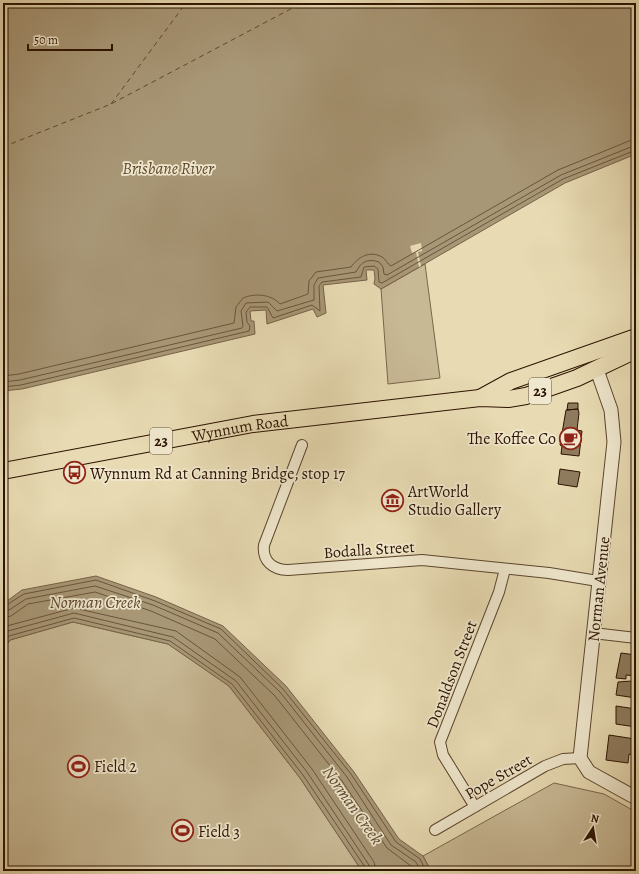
<svg xmlns="http://www.w3.org/2000/svg" width="639" height="874" font-family="Alegreya,serif">
<style>
.green{fill:#c8b995;stroke:#7a664a}
.water{fill:#a89776;stroke:#766247}
.pier{fill:#e8dbb3}
.lines{fill:none;stroke-linecap:round;stroke-linejoin:round}
.shore{stroke:#6a553b;stroke-width:1}
.ferry{stroke:#5e482f;stroke-width:1;stroke-dasharray:5 4;stroke-linecap:butt}
.building{fill:#8e7b5d;stroke:#2c1300}
.minor-casing{stroke:#5b452d;stroke-width:12}
.tertiary-casing{stroke:#5b452d;stroke-width:15}
.primary-casing{stroke:#2c1300;stroke-width:18}
.minor{stroke:#f0e8ce;stroke-width:10}
.tertiary{stroke:#f0e8ce;stroke-width:13}
.primary{stroke:#e8dbb3;stroke-width:16}
.labels{text-anchor:middle;stroke-width:3.5;stroke-linejoin:round;paint-order:stroke}
.shield{fill:#f0e8ce;stroke:#67533e;stroke-width:1}
.shield-label{font-size:15px;font-weight:bold;fill:#2c1300}
.street-label{font-size:16px;fill:#2c1300;stroke:#f0e8ce}
.poi-label{font-size:16px;fill:#2c1300;stroke:#f0e8ce;text-anchor:start}
.water-label{font-size:17px;font-style:italic;fill:#5e482f;stroke:#f0e8ce}
</style>
<rect width="100%" height="100%" fill="#e8dbb3"/>
<filter id="stains"><feTurbulence type="fractalNoise" baseFrequency=".005" numOctaves="4"/><feColorMatrix values="0 0 0 0 .2 0 0 0 0 .09 0 0 0 0 .02 0 0 0 .5 -.17"/></filter>
<radialGradient id="worn" r=".72"><stop offset=".6" stop-color="#630" stop-opacity="0"/><stop offset="1" stop-color="#630" stop-opacity=".3"/></radialGradient>
<!-- green -->
<path class="green" d="M425,264L440,378L388,384L381,289Z
M73,622L168,644L229,686L300,778L362,871H3V650L10,640Z
M554,783L604,794L636,812V871H431L423,856Z"/>
<!-- water -->
<path class="water" d="M3,3H636V154L565,183L381,289L374,284L375,278L374,270H366L367,280L323,285L326,313L317,317L313,309L267,324L266,310L250,311L251,321H254L255,334L22,389L3,391Z
M96,576L156,597L223,626L286,686L354,772L399,839L423,856L431,871H362L300,778L229,686L168,644L73,622L10,640L3,650V604L22,590Z"/>
<!-- pier -->
<path class="pier" d="M421,243L422,251L418,252L421,266L419,267L416,252L412,253L410,246Z"/>
<g class="lines">
<!-- shore -->
<path class="shore" d="M3,376L19,374L234,323L236,307L243,298C255,293 271,294 280,304L308,294L309,281L316,272L351,267C358,257 370,250 382,257C386,259 387,264 391,266L558,170L629,141L636,139
M3,382L20,380L242,328L243,326L241,311L246,303L268,302L277,311L314,300V285L318,278L356,272C361,262 367,258 379,262L383,267L384,274L387,275L561,175L636,145
M3,387L21,385L249,331L250,326L247,322L246,312L250,307H267L273,318L312,305L320,311L319,286L322,282L361,277L364,267L374,266L378,269L379,282L382,283L563,179L636,150
M3,607L24,594L96,580L155,601L221,629L283,689L351,774L396,842L420,859L426,871
M3,612L9,610L26,599L95,586L153,605L218,633L280,692L347,777L391,845L416,862L421,871
M3,618L11,616L28,604L95,592L151,611L215,639L275,696L342,781L387,848L411,866L414,871
M3,627L74,608L176,631L240,677L312,769L374,862L376,871
M3,635L8,631L74,613L173,637L236,681L307,772L369,865L370,871
M3,643L9,636L74,618L170,641L232,684L303,775L365,867V871"/>
<!-- ferry -->
<path class="ferry" d="M111,104L186,3
M3,147L111,104L302,3"/>
</g>
<!-- building -->
<path class="building" d="M568,403H578V409L567,410Z
M578,409L579,413L577,430L582,431L579,456L561,454L562,446L560,445L566,410Z
M560,469L580,472L577,487L558,484Z
M621,653L636,655V676L626,675V679L616,678Z
M632,681L636,682V698L616,695L618,682Z
M616,706L636,709V727L616,724Z
M609,735L635,739L633,755L629,754L628,763L606,760Z"/>
<g class="lines">
<defs>
<path id="minor" d="M302,445L264,545C262,561 273,570 288,570L422,560L549,573L598,581
M593,633L636,638
M475,807L443,755L440,742L499,592L505,569
M435,830L545,766L563,759L580,758"/>
<path id="tertiary" d="M597,370L611,410L614,442L580,758L589,772L636,798"/>
<g id="primary">
<path d="M480,398L511,381L636,337"/>
<path id="s1" d="M3,471L253,424L480,398L508,399L526,396L577,378L636,350"/>
</g>
</defs>
<!-- minor casing -->
<use href="#minor" class="minor-casing"/>
<!-- tertiary casing -->
<use href="#tertiary" class="tertiary-casing"/>
<!-- primary casing -->
<use href="#primary" class="primary-casing"/>
<!-- minor -->
<use href="#minor" class="minor"/>
<!-- tertiary -->
<use href="#tertiary" class="tertiary"/>
<!-- primary -->
<use href="#primary" class="primary"/>
</g>
<!-- icons -->
<defs>
<symbol id="cafe-ring" viewBox="-11 -11 22 22"><circle r="9.5" fill="#f0e8ce" stroke="#8f2418" stroke-width="1.5"/><path d="M-5.5-4.5H6V0H3Q3 3.5 0 3.5H-2.5Q-5.5 3.5-5.5 0ZM3-3.2v2h1.7v-2ZM-6 4.5H4V6H-6Z" fill="#8f2418"/></symbol>
<symbol id="bus-ring" viewBox="-11 -11 22 22"><circle r="9.5" fill="#f0e8ce" stroke="#8f2418" stroke-width="1.5"/><path d="M-5-6H5V4H4V6H2V4H-2V6H-4V4H-5ZM-3.5-4V0h7V-4ZM-3.5 1.2v1.5H-2V1.2ZM2 1.2v1.5H3.5V1.2Z" fill="#8f2418"/></symbol>
<symbol id="museum-ring" viewBox="-11 -11 22 22"><circle r="9.5" fill="#f0e8ce" stroke="#8f2418" stroke-width="1.5"/><path d="M0-6L6-3V-2H-6V-3ZM-5-1h2V3h-2ZM-1-1h2V3h-2ZM3-1h2V3H3ZM-6 4H6V6H-6Z" fill="#8f2418"/></symbol>
<symbol id="stadium-ring" viewBox="-11 -11 22 22"><circle r="9.5" fill="#f0e8ce" stroke="#8f2418" stroke-width="1.5"/><path d="M0-5a6.5 5 0 1 0 0 10a6.5 5 0 1 0 0-10ZM-3.5-1.8h7v3.6h-7Z" fill="#8f2418"/></symbol>
</defs>
<g fill-rule="evenodd">
<use href="#cafe-ring" x="558" y="426" width="25" height="25"/>
<use href="#bus-ring" x="62" y="460" width="25" height="25"/>
<use href="#museum-ring" x="380" y="488" width="25" height="25"/>
<use href="#stadium-ring" x="66" y="754" width="25" height="25"/>
<use href="#stadium-ring" x="170" y="818" width="25" height="25"/>
</g>
<g class="labels">
<!-- shield labels -->
<g class="shield">
<rect x="529" y="378" width="22" height="26" rx="3"/>
<rect x="150" y="428" width="22" height="26" rx="3"/>
</g>
<g class="shield-label">
<text x="540" y="396">23</text>
<text x="161" y="446">23</text>
</g>
<!-- street labels -->
<g class="street-label">
<text dy="6" stroke="none"><textPath href="#s1" startOffset="241">Wynnum Road</textPath></text>
<text transform="translate(369 549) rotate(-4)" y="6">Bodalla Street</text>
<text transform="translate(598 589) rotate(-84)" y="6">Norman Avenue</text>
<text transform="translate(451 674) rotate(-69)" y="6">Donaldson Street</text>
<text transform="translate(498 776) rotate(-30)" y="6">Pope Street</text>
</g>
<!-- poi labels -->
<g class="poi-label">
<text x="556" y="444" text-anchor="end">The Koffee Co</text>
<text x="90" y="479">Wynnum Rd at Canning Bridge, stop 17</text>
<text x="408" y="497">ArtWorld<tspan x="408" dy="18">Studio Gallery</tspan></text>
<text x="94" y="772">Field 2</text>
<text x="198" y="837">Field 3</text>
</g>
<!-- water labels -->
<g class="water-label">
<text x="168" y="174">Brisbane River</text>
<text x="95" y="608">Norman Creek</text>
<text transform="translate(353 805) rotate(55)" y="6">Norman Creek</text>
</g>
</g>
<!-- margin -->
<rect width="639" height="874" fill="none" stroke="#e8dbb3" stroke-width="16"/>
<rect x="4" y="4" width="631" height="866" fill="none" stroke="#2c1300" stroke-width="2"/>
<rect x="8" y="8" width="623" height="858" fill="none" stroke="#2c1300"/>
<!-- north arrow -->
<g transform="translate(593 828) rotate(12)" stroke="#f0e8ce" stroke-width="3" paint-order="stroke">
<path d="M0-3L7 15L0 10L-7 15Z" fill="#2c1300"/>
<text y="-6" font-size="11" font-weight="bold" text-anchor="middle" fill="#2c1300">N</text>
</g>
<!-- scale -->
<path d="M28 44v6h84v-6" fill="none" stroke="#2c1300" stroke-width="2"/>
<text x="34" y="44" font-size="12" fill="#2c1300" stroke="#f0e8ce" stroke-width="3" paint-order="stroke">50 m</text>
<rect width="100%" height="100%" filter="url(#stains)"/>
<rect width="100%" height="100%" fill="url(#worn)"/>
</svg>
